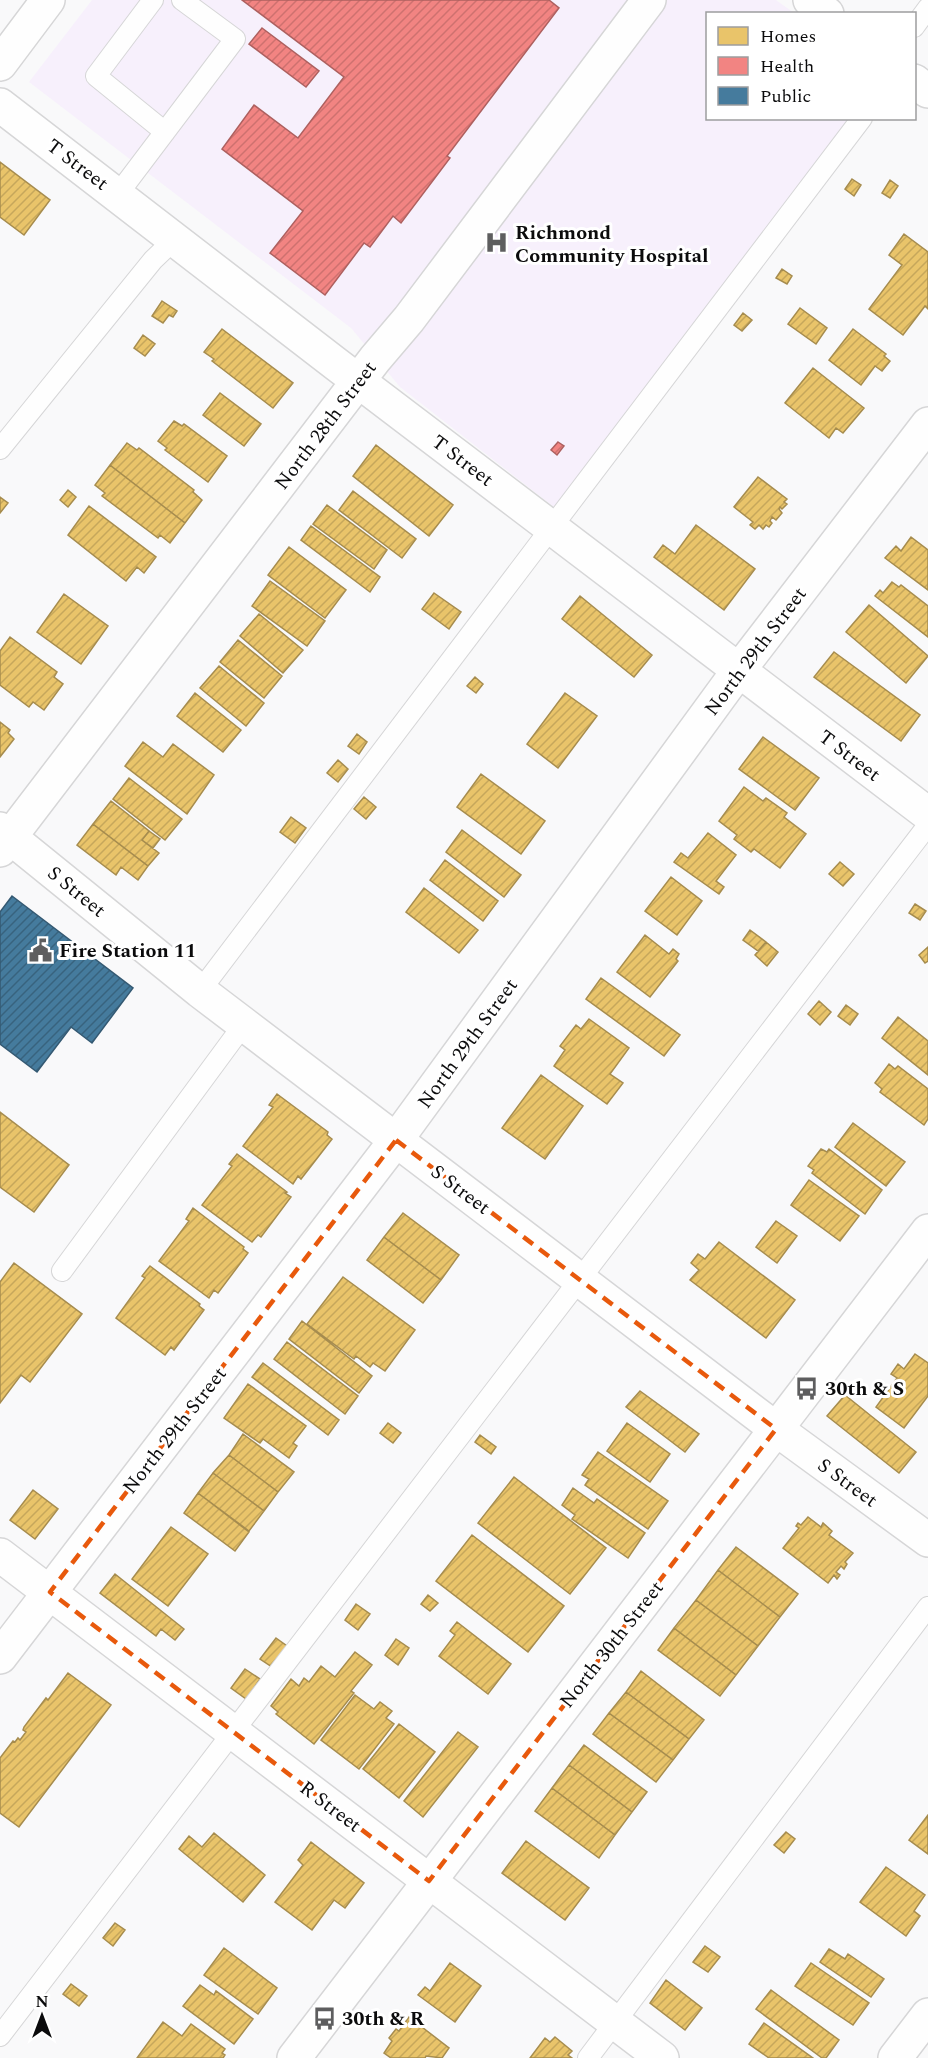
<svg xmlns="http://www.w3.org/2000/svg" width="928" height="2058" font-family="Spectral,serif">
<style>
.medical{fill:#f7f0fc}
.homes{fill:url(#homes-hatch);stroke:#a68c4e;stroke-width:1.5}
.health{fill:url(#health-hatch);stroke:#ad605f;stroke-width:1.5}
.public{fill:url(#public-hatch);stroke:#345972;stroke-width:1.5}
.lines{fill:none;stroke-linecap:round;stroke-linejoin:round}
.service-casing{stroke:#d6d6d7;stroke-width:22}
.minor-casing{stroke:#d6d6d7;stroke-width:36}
.tertiary-casing{stroke:#d6d6d7;stroke-width:36}
.service{stroke:#fefefe;stroke-width:20}
.minor{stroke:#fefefe;stroke-width:33}
.tertiary{stroke:#fefefe;stroke-width:33}
.marked{fill:none;stroke:#e8590c;stroke-width:4.5;stroke-dasharray:12 8;stroke-linejoin:round}
.labels{text-anchor:middle;stroke-width:6;stroke-linejoin:round;paint-order:stroke}
.street-label{font-size:20px;fill:#0b0b0c;stroke:#fff}
.poi-label{font-size:20px;font-weight:bold;fill:#0b0b0c;stroke:#fff;text-anchor:start}
</style>
<defs>
<pattern id="homes-hatch" width="6" height="6" patternUnits="userSpaceOnUse" patternTransform="scale(1.5)"><rect width="6" height="6" fill="#e9c46a"/><path d="M-1 1l2-2M0 6l6-6M5 7l2-2" fill="none" stroke="#c6a75b"/></pattern>
<pattern id="health-hatch" width="6" height="6" patternUnits="userSpaceOnUse" patternTransform="scale(1.5)"><rect width="6" height="6" fill="#f28482"/><path d="M-1 1l2-2M0 6l6-6M5 7l2-2" fill="none" stroke="#ce716f"/></pattern>
<pattern id="public-hatch" width="6" height="6" patternUnits="userSpaceOnUse" patternTransform="scale(1.5)"><rect width="6" height="6" fill="#457b9d"/><path d="M-1 1l2-2M0 6l6-6M5 7l2-2" fill="none" stroke="#38637e"/></pattern>
</defs>
<rect width="100%" height="100%" fill="#f9f9fa"/>
<!-- medical -->
<path class="medical" d="M92,0H776L794,13L708,14V118L850,119L554,507L400,387L351,328L29,82Z"/>
<!-- homes -->
<path class="homes" d="M0,162L50,200L24,235L0,217Z
M852,179L861,185L854,196L845,189Z
M890,180L898,186L890,198L882,193Z
M904,234L928,252V309L925,306L903,335L869,309L902,265L889,255Z
M782,269L792,276L787,284L776,278Z
M162,301L177,311L173,317L169,315L163,323L152,316Z
M800,308L827,328L816,344L788,324Z
M743,313L752,320L742,331L734,325Z
M222,329L293,383L273,408L212,361L214,359L204,352Z
M853,329L886,354L884,356L890,361L882,371L875,366L861,385L829,360Z
M143,335L155,344L145,356L134,348Z
M813,368L864,408L843,433L836,428L829,438L785,403Z
M220,393L261,424L244,446L203,415Z
M174,421L182,426L184,424L227,456L208,482L165,450L167,448L158,441Z
M127,443L137,450L139,448L194,490L193,492L202,500L185,523L110,465Z
M376,445L453,505L429,536L353,476Z
M110,465L185,523L170,543L160,535L158,538L102,496L105,493L95,485Z
M758,477L787,499L784,502L787,504L782,509L780,507L779,509L782,513L776,520L772,517L770,521L772,523L769,527L766,525L763,529L759,525L755,529L750,525L753,522L734,507Z
M68,490L76,497L68,507L60,500Z
M353,491L416,539L402,558L339,510Z
M0,497L8,503L0,513Z
M327,505L387,550L374,569L313,524Z
M89,506L156,557L144,573L137,567L126,581L68,535Z
M696,525L755,569L724,610L654,557L663,545L675,554Z
M311,526L380,577L370,592L301,540Z
M911,537L928,550V590L885,558L896,546L901,551Z
M289,547L346,590L325,618L268,575Z
M270,581L325,621L307,646L252,606Z
M892,582L899,587L901,585L928,606V637L875,596L880,590L883,593Z
M434,593L461,612L449,629L422,609Z
M64,594L108,626L81,664L37,632Z
M580,596L652,655L634,677L562,619Z
M869,605L928,656L906,683L846,632Z
M259,614L303,650L283,673L240,636Z
M10,637L57,672L54,677L63,684L44,710L33,702L29,707L0,685V651Z
M238,640L282,676L264,698L220,662Z
M834,652L920,715L901,741L814,677Z
M219,666L264,703L246,726L200,688Z
M475,677L483,684L476,693L467,686Z
M195,693L241,730L223,752L177,716Z
M565,693L597,716L558,768L527,744Z
M0,722L10,730L8,733L14,739L0,757Z
M357,734L367,742L359,754L348,746Z
M763,737L819,778L795,810L739,769Z
M143,742L163,757L173,744L214,775L187,814L125,766Z
M338,760L348,769L338,782L327,773Z
M481,774L545,821L521,854L457,807Z
M129,778L182,819L165,840L113,799Z
M744,787L763,801L766,798L787,813L784,817L806,834L780,868L754,849L751,852L734,839L737,835L719,821Z
M364,797L376,807L366,819L354,809Z
M111,801L149,831L142,840L159,853L148,866L93,824Z
M291,817L306,828L295,843L280,832Z
M93,824L148,866L138,880L121,867L116,875L77,845Z
M462,830L521,875L504,897L446,852Z
M149,831L160,839L153,848L142,840Z
M708,833L736,855L716,881L724,887L719,894L674,862L681,853L688,858Z
M445,860L498,901L483,921L430,880Z
M840,862L854,874L843,886L829,874Z
M671,877L702,901L677,935L645,911Z
M424,888L478,930L459,953L406,912Z
M915,904L926,911L920,920L909,913Z
M750,930L766,942L758,951L743,940Z
M645,935L669,954L673,949L679,954L676,959L678,961L650,997L617,972Z
M766,942L778,952L767,966L755,955Z
M928,947V961L925,963L919,955Z
M601,978L680,1035L664,1056L586,999Z
M819,1001L831,1012L820,1025L808,1014Z
M846,1005L858,1014L850,1025L838,1016Z
M898,1017L928,1041V1075L882,1038Z
M589,1019L629,1048L610,1074L623,1083L607,1104L554,1066L565,1050L560,1046L576,1025L581,1029Z
M889,1064L895,1069L898,1066L928,1089V1119L924,1125L880,1092L882,1089L875,1083Z
M541,1075L583,1106L545,1159L502,1128Z
M277,1094L328,1132L327,1135L332,1139L301,1179L298,1176L293,1184L243,1146L273,1107L269,1105Z
M0,1112L69,1165L34,1212L0,1187Z
M853,1123L905,1162L886,1186L835,1147Z
M821,1149L827,1152L829,1149L882,1190L865,1214L812,1173L814,1170L808,1166Z
M237,1154L287,1192L285,1193L291,1197L261,1237L258,1235L252,1242L202,1205L232,1166L229,1164Z
M809,1180L859,1216L840,1241L791,1205Z
M193,1208L244,1247L243,1249L248,1253L218,1293L214,1290L209,1298L159,1261L189,1221L186,1219Z
M403,1213L459,1255L441,1280L384,1237Z
M776,1221L797,1236L777,1263L756,1247Z
M384,1237L441,1280L423,1303L367,1260Z
M719,1242L795,1300L766,1338L690,1280L699,1270L691,1263L698,1254L705,1259Z
M14,1263L82,1314L30,1382L21,1375L0,1403V1282Z
M150,1266L200,1304L199,1306L204,1310L174,1350L171,1347L165,1355L116,1318L145,1278L142,1276Z
M343,1277L415,1330L385,1371L373,1363L370,1367L356,1356L354,1359L307,1324Z
M302,1321L372,1376L359,1393L289,1339Z
M287,1342L358,1396L345,1414L274,1359Z
M915,1354L928,1363V1396L904,1428L876,1407L897,1378L891,1374L898,1364L904,1369Z
M263,1363L339,1420L328,1435L252,1377Z
M248,1384L306,1426L293,1443L297,1446L289,1458L263,1439L260,1443L224,1418Z
M640,1391L699,1434L685,1452L626,1407Z
M845,1395L916,1452L899,1473L827,1416Z
M388,1423L401,1433L393,1443L380,1433Z
M627,1423L670,1454L650,1482L607,1451Z
M243,1434L294,1472L278,1492L229,1455Z
M480,1435L496,1447L491,1454L475,1442Z
M598,1452L668,1501L648,1529L585,1485L589,1479L582,1475Z
M229,1455L278,1492L264,1511L213,1473Z
M213,1473L264,1511L249,1531L198,1493Z
M514,1477L606,1548L570,1594L478,1523Z
M573,1488L594,1503L597,1499L645,1533L628,1558L572,1519L575,1515L562,1505Z
M33,1490L58,1509L35,1539L10,1520Z
M198,1493L249,1532L235,1551L184,1513Z
M808,1517L821,1527L823,1523L832,1531L829,1535L853,1553L845,1562L847,1564L844,1569L841,1566L836,1572L840,1575L837,1579L834,1575L828,1583L783,1548L799,1528L796,1526L798,1523L801,1525Z
M171,1527L208,1554L168,1606L132,1579Z
M472,1535L564,1606L528,1652L436,1581Z
M736,1547L798,1594L780,1617L718,1570Z
M718,1570L780,1617L758,1646L696,1600Z
M115,1574L184,1629L175,1640L161,1629L156,1636L100,1593Z
M428,1595L438,1603L430,1611L421,1604Z
M696,1600L758,1646L736,1675L674,1628Z
M356,1604L370,1614L358,1630L345,1620Z
M457,1622L511,1664L488,1694L439,1656L455,1635L450,1631Z
M674,1628L736,1675L720,1696L658,1650Z
M276,1638L287,1646L272,1667L260,1659Z
M396,1639L409,1648L398,1665L385,1655Z
M355,1652L372,1665L351,1691L354,1693L314,1744L276,1714L278,1712L271,1706L291,1679L299,1686L304,1678L309,1682L321,1666L335,1677Z
M245,1669L260,1679L246,1699L231,1688Z
M641,1671L704,1720L689,1739L626,1692Z
M68,1673L111,1705L19,1827L0,1813V1758L13,1741L15,1742L18,1738L20,1740L26,1732L23,1730L24,1727L46,1698L48,1700Z
M626,1692L689,1739L673,1760L609,1713Z
M355,1695L374,1709L380,1702L392,1711L386,1718L394,1724L359,1769L321,1740Z
M609,1713L673,1760L656,1782L593,1734Z
M399,1724L435,1752L399,1798L363,1769Z
M458,1732L478,1747L423,1817L404,1801Z
M584,1745L647,1792L632,1812L569,1765Z
M569,1765L632,1812L615,1835L552,1788Z
M552,1788L615,1835L599,1858L535,1811Z
M928,1815V1854L909,1840Z
M786,1832L795,1839L784,1853L774,1845Z
M214,1833L265,1875L243,1902L179,1849L189,1836L202,1847Z
M526,1841L589,1888L565,1920L502,1873Z
M311,1842L364,1883L345,1908L334,1900L312,1930L275,1902L303,1865L298,1860Z
M886,1867L925,1895L914,1911L920,1916L906,1936L860,1902Z
M115,1923L125,1930L113,1946L103,1938Z
M705,1946L720,1957L708,1972L693,1962Z
M224,1948L277,1988L258,2014L204,1975Z
M829,1949L845,1959L848,1954L884,1979L871,1997L820,1962Z
M450,1963L481,1986L455,2022L418,1995L425,1987L430,1991Z
M811,1963L869,2003L853,2025L795,1986Z
M666,1980L702,2008L685,2030L650,2003Z
M71,1984L87,1996L79,2006L63,1994Z
M200,1985L214,1995L216,1991L253,2019L234,2044L183,2006Z
M771,1990L839,2040L826,2058H822L756,2009Z
M409,2017L449,2048L442,2058L426,2056L425,2058H391L384,2053L392,2041L389,2038L396,2029L399,2031Z
M163,2022L182,2036L191,2024L225,2049L222,2053L225,2055L223,2058H137Z
M764,2023L813,2058H769L749,2044Z
M555,2037L572,2051L568,2055L572,2058H530L545,2038L550,2042Z"/>
<!-- health -->
<path class="health" d="M242,0H549L559,8L447,156L450,158L401,223L393,216L370,247L364,243L325,295L270,253L303,211L222,149L254,105L298,138L344,77Z
M262,28L319,71L306,87L249,44Z
M558,442L564,446L557,455L551,450Z"/>
<!-- public -->
<path class="public" d="M12,896L133,988L92,1043L71,1027L37,1072L0,1044V912Z"/>
<g class="lines">
<defs>
<path id="service" d="M153,0L96,76L165,132
M914,27L928,8
M118,194L235,39L182,0
M0,449L153,260L175,239
M200,991L862,118
M62,1271L244,1024
M0,2036L928,825
M588,2058L928,1607"/>
<path id="minor" d="M810,0L827,14
M0,64L48,0
M914,81L928,91
M0,105L336,364L928,814
M0,829L200,991L776,1429L928,1540
M0,850L375,359L409,319L649,0
M0,1555L662,2058
M0,1657L396,1140L739,670L928,424
M294,2058L928,1231"/>
<path id="tertiary" d="M895,2058L928,2015"/>
</defs>
<!-- service casing -->
<use href="#service" class="service-casing"/>
<!-- minor casing -->
<use href="#minor" class="minor-casing"/>
<!-- tertiary casing -->
<use href="#tertiary" class="tertiary-casing"/>
<!-- service -->
<use href="#service" class="service"/>
<!-- minor -->
<use href="#minor" class="minor"/>
<!-- tertiary -->
<use href="#tertiary" class="tertiary"/>
</g>
<!-- marked area -->
<path class="marked" d="M396,1140L776,1429L429,1881L50,1592Z"/>
<!-- icons -->
<defs>
<symbol id="hospital-bare" viewBox="-9 -9 18 18"><path d="M-5-5h3v3.5h4V-5h3V5h-3V1.5h-4V5h-3Z" fill="#5e5e5f" stroke="#fff" stroke-width="2.5" paint-order="stroke"/></symbol>
<symbol id="civic-bare" viewBox="-9 -9 18 18"><path d="M-.6-6.5H3V-4.5H.6V-3L4-1V1h2V6H-6V1h2V-1L-.6-3ZM-1.2 2.5V6h2.4V2.5Z" fill="#5e5e5f" stroke="#fff" stroke-width="2.5" paint-order="stroke"/></symbol>
<symbol id="bus-bare" viewBox="-9 -9 18 18"><path d="M-5-6H5V4H4V6H2V4H-2V6H-4V4H-5ZM-3.5-4V0h7V-4ZM-3.5 1.2v1.5H-2V1.2ZM2 1.2v1.5H3.5V1.2Z" fill="#5e5e5f" stroke="#fff" stroke-width="2.5" paint-order="stroke"/></symbol>
</defs>
<g fill-rule="evenodd">
<use href="#hospital-bare" x="480" y="226" width="33" height="33"/>
<use href="#civic-bare" x="24" y="934" width="33" height="33"/>
<use href="#bus-bare" x="790" y="1372" width="33" height="33"/>
<use href="#bus-bare" x="308" y="2002" width="33" height="33"/>
</g>
<g class="labels">
<!-- street labels -->
<g class="street-label">
<text transform="translate(78 164) rotate(37)" y="7">T Street</text>
<text transform="translate(325 425) rotate(-53)" y="7">North 28th Street</text>
<text transform="translate(463 460) rotate(37)" y="7">T Street</text>
<text transform="translate(755 651) rotate(-53)" y="7">North 29th Street</text>
<text transform="translate(850 755) rotate(37)" y="7">T Street</text>
<text transform="translate(77 891) rotate(39)" y="7">S Street</text>
<text transform="translate(467 1043) rotate(-54)" y="7">North 29th Street</text>
<text transform="translate(461 1189) rotate(37)" y="7">S Street</text>
<text transform="translate(174 1430) rotate(-52)" y="7">North 29th Street</text>
<text transform="translate(848 1482) rotate(36)" y="7">S Street</text>
<text transform="translate(611 1644) rotate(-52)" y="7">North 30th Street</text>
<text transform="translate(331 1806) rotate(37)" y="7">R Street</text>
</g>
<!-- poi labels -->
<g class="poi-label">
<text x="515" y="239">Richmond<tspan x="515" dy="23">Community Hospital</tspan></text>
<text x="59" y="957">Fire Station 11</text>
<text x="825" y="1395">30th &amp; S</text>
<text x="342" y="2025">30th &amp; R</text>
</g>
</g>
<!-- legend -->
<rect x="706" y="12" width="210" height="108" fill="#ffffff" stroke="#9d9d9e" stroke-width="1.5"/>
<rect x="718" y="27" width="30" height="18" fill="#e9c46a" stroke="#9d9d9e" stroke-width="1.5"/>
<text x="760" y="42" font-size="18" fill="#0b0b0c">Homes</text>
<rect x="718" y="57" width="30" height="18" fill="#f28482" stroke="#9d9d9e" stroke-width="1.5"/>
<text x="760" y="72" font-size="18" fill="#0b0b0c">Health</text>
<rect x="718" y="87" width="30" height="18" fill="#457b9d" stroke="#9d9d9e" stroke-width="1.5"/>
<text x="760" y="102" font-size="18" fill="#0b0b0c">Public</text>
<!-- north arrow -->
<g transform="translate(42 2016)" stroke="#ffffff" stroke-width="4.5" paint-order="stroke">
<path d="M0-4.5L10 22L0 15L-10 22Z" fill="#0b0b0c"/>
<text y="-9" font-size="16" font-weight="bold" text-anchor="middle" fill="#0b0b0c">N</text>
</g>
</svg>
